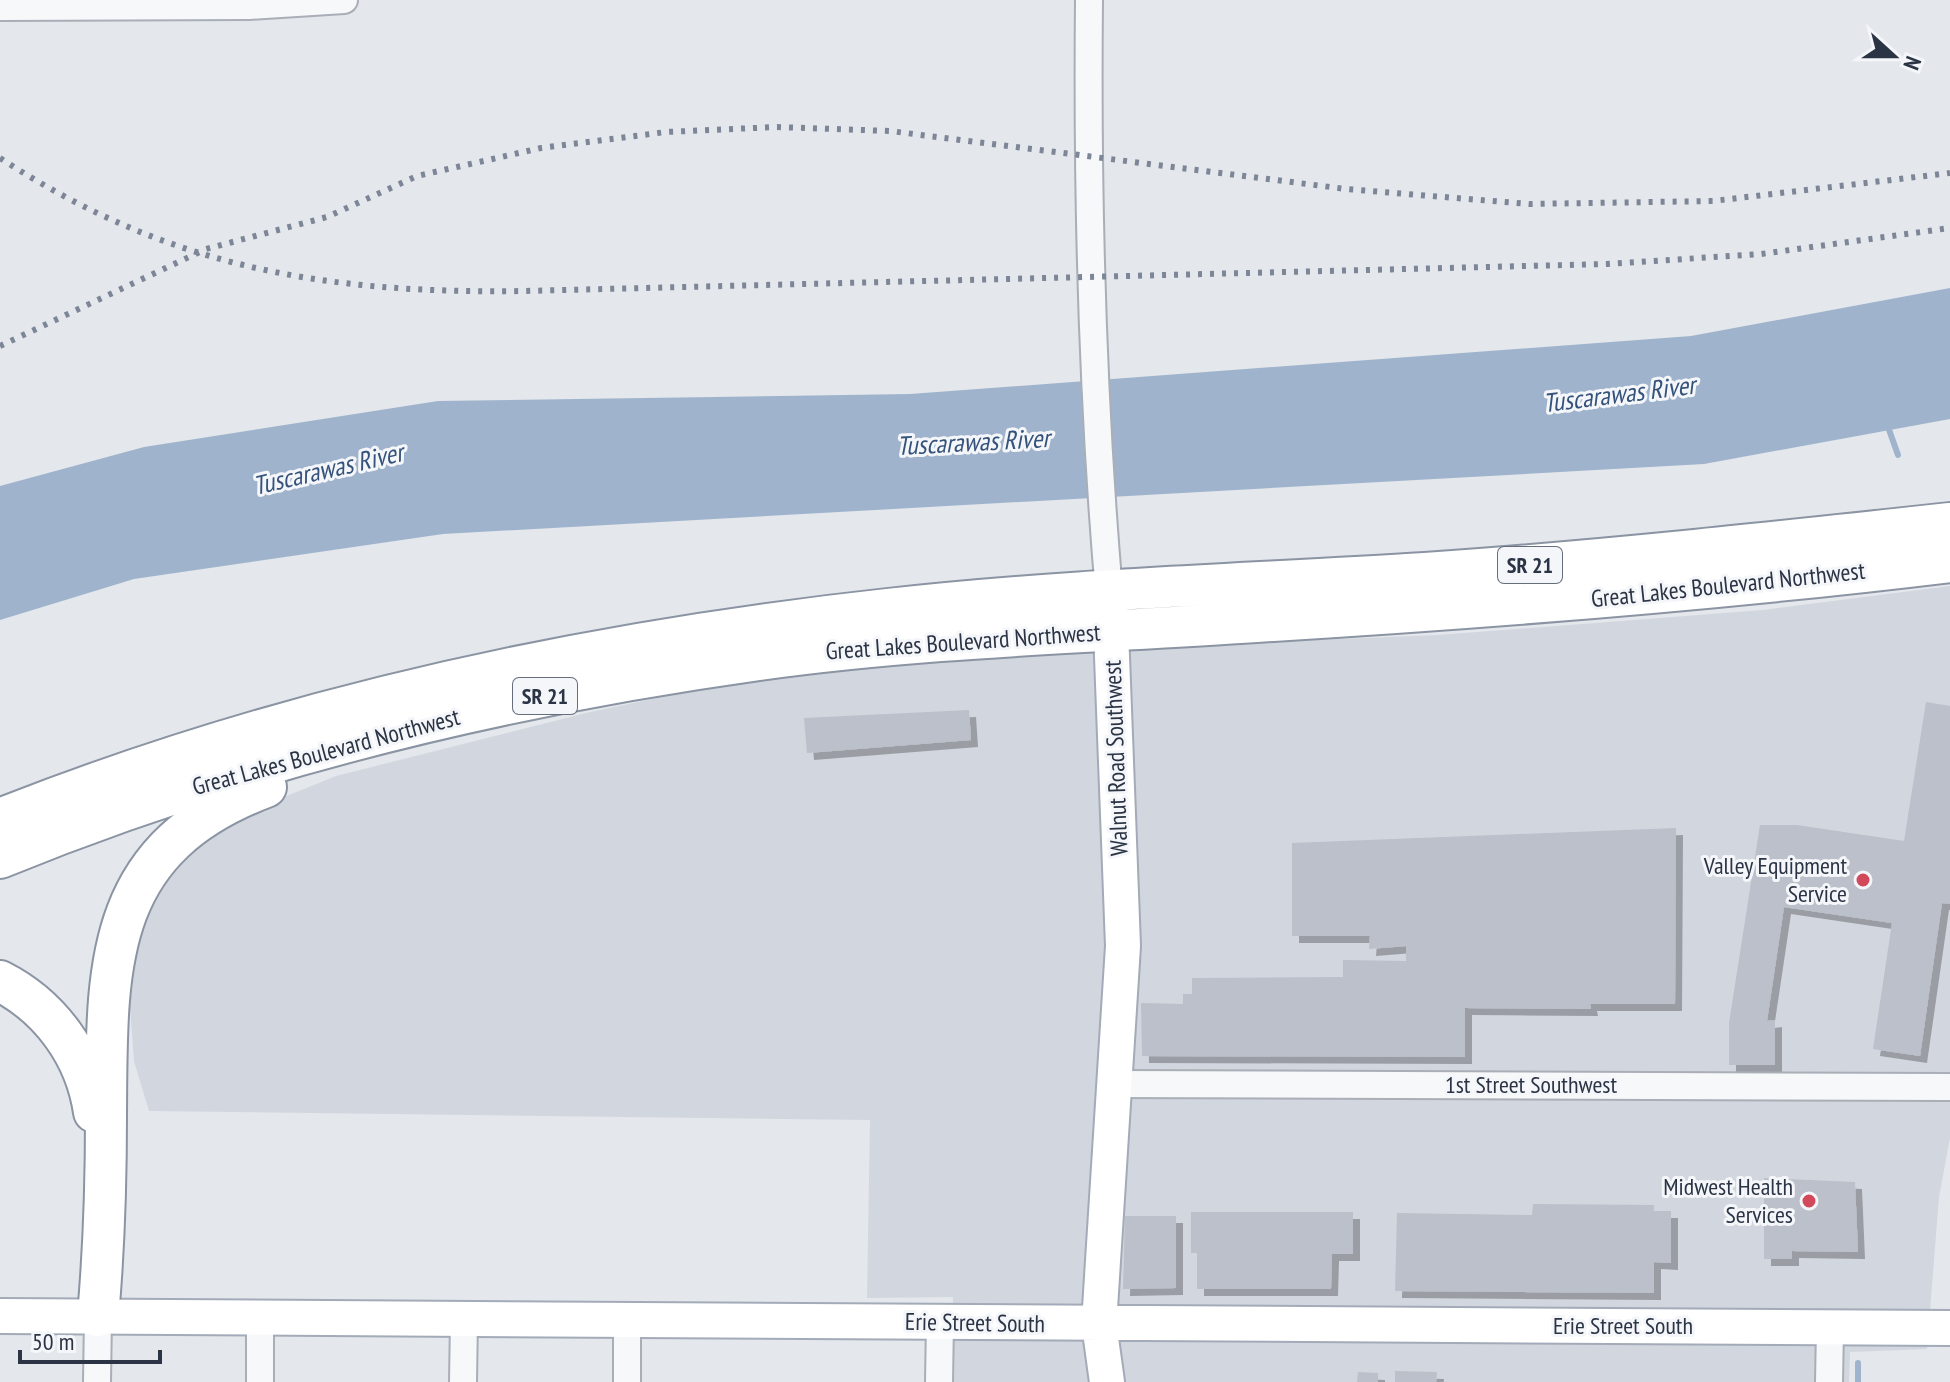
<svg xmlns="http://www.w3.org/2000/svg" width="1950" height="1382" font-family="'PT Sans Narrow',sans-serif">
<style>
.built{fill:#d2d6de}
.water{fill:#9fb4cc}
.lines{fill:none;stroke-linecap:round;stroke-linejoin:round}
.stream{stroke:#9fb4cc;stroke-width:6}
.building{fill:#bbc0ca;filter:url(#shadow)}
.minor-casing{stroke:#a9aeb7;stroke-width:30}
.major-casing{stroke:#a3abb8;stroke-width:38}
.highway-casing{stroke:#8b94a3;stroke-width:44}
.minor{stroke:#f7f8fa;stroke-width:26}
.major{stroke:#fff;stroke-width:34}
.highway{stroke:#fff;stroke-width:40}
.rail{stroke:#7d8696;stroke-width:6;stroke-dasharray:4 8;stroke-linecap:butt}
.poi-dot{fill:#d1495b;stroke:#f4f6f9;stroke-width:3}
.labels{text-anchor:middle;stroke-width:6;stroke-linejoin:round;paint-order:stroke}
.shield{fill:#f4f6f9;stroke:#676e7b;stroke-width:2}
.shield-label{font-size:22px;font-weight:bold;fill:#2b3445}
.street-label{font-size:24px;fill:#2b3445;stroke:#f4f6f9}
.poi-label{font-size:24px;fill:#2b3445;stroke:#f4f6f9;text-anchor:end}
.water-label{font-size:26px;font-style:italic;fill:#34527a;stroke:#f4f6f9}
</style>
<defs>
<filter id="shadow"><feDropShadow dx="7" dy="7" stdDeviation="0" flood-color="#0004"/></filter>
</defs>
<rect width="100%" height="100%" fill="#e4e7ec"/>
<!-- built -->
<path class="built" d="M1950,586V1138L1939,1197L1927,1349L1850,1352L1849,1382H951L953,1297L867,1298L870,1120L149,1111L134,1061L130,1006L137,952L152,902L176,858L218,824L336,776L586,713L714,686L847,667L1134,647L1438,635L1763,610Z"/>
<!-- water -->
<path class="water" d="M1950,288V419L1704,464L443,534L134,579L0,620V486L144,447L438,401L910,394L1691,336Z"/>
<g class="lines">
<!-- stream -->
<path class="stream" d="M1887,424L1898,455
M1858,1382V1363"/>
</g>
<!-- building -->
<path class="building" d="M1926,702L1950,706V904L1942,903L1920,1056L1873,1049L1892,923L1784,907L1767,1021L1775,1020V1065H1729V1023L1760,825H1797L1904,841Z
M969,710L971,740L807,753L804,718Z
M1676,828L1675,1004H1590L1591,1009L1465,1008V1057L1142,1056L1141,1003L1183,1004V994H1192V978L1343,977V960L1406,961V946L1369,949L1370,936H1292V843Z
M1764,1178L1855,1182L1858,1252L1792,1251V1259H1764Z
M1533,1204L1654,1205V1211H1671V1263L1654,1262V1293L1395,1291L1397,1213L1532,1215Z
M1191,1212H1353V1254H1332L1331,1289H1197V1253H1191Z
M1125,1216H1176V1288L1123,1289Z
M1395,1371L1437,1372L1436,1382H1395Z
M1358,1372L1378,1373V1382H1357Z"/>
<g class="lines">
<defs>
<path id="minor" d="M1089,0C1087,197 1092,395 1109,592
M0,7L249,6L344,0
M1112,1084L1950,1087
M97,1382L98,1316
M260,1382V1317
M463,1382L464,1319
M627,1382V1320
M939,1382L940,1322
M1829,1382L1830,1327"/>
<path id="major" d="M0,1316L1950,1328
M1107,1382L1099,1324L1123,946L1110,604"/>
<path id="highway" d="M0,819C285,706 585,642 888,609C1066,589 1246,584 1425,573C1600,561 1775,542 1950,523
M0,858C242,759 501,696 759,660C924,637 1090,633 1256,622C1488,608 1719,590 1950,562
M0,981C51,1007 86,1056 94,1112
M98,1316C104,1249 106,1183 106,1116C107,967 101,849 266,787"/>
</defs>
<!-- minor casing -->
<use href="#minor" class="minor-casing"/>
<!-- major casing -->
<use href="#major" class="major-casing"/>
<!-- highway casing -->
<use href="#highway" class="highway-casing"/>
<!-- minor -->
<use href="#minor" class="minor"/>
<!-- major -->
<use href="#major" class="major"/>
<!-- highway -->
<use href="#highway" class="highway"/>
<!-- rail -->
<path class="rail" d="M0,158C168,268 327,294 524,291L1607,264L1761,254L1950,228
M0,346L206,249L327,217L417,176L541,148L666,132L777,127L890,131L1346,189L1529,204L1713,201L1950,173"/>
</g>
<!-- markers -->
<g class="poi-dot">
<circle cx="1863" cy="880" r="8"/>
<circle cx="1809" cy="1201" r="8"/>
</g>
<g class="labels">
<!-- shield labels -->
<g class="shield">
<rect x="1498" y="547" width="64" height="36" rx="6"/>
<rect x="513" y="678" width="64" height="36" rx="6"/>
</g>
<g class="shield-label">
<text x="1530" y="573">SR 21</text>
<text x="545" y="704">SR 21</text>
</g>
<!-- street labels -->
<g class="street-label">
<text transform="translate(1728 585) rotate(-6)" y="8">Great Lakes Boulevard Northwest</text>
<text transform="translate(963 642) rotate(-4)" y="8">Great Lakes Boulevard Northwest</text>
<text transform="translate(326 752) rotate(-15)" y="8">Great Lakes Boulevard Northwest</text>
<text transform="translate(1116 758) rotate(-92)" y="8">Walnut Road Southwest</text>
<text x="1531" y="1093">1st Street Southwest</text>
<text transform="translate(975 1323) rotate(1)" y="8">Erie Street South</text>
<text x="1623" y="1334">Erie Street South</text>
</g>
<!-- poi labels -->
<g class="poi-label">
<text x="1847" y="874">Valley Equipment<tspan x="1847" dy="28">Service</tspan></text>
<text x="1793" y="1195">Midwest Health<tspan x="1793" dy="28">Services</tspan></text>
</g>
<!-- water labels -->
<g class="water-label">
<text transform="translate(1619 394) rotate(-7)" y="9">Tuscarawas River</text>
<text transform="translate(973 442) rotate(-3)" y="9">Tuscarawas River</text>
<text transform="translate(328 469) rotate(-13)" y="9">Tuscarawas River</text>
</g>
</g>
<!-- north arrow -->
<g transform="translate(1894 56) rotate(111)" stroke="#f4f6f9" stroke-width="6" paint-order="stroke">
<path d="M0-6L14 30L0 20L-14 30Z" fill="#2b3445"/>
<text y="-12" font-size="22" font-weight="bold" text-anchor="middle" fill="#2b3445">N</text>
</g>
<!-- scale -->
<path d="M20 1350v12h140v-12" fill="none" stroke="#2b3445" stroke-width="4"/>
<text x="32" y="1350" font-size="24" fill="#2b3445" stroke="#f4f6f9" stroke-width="6" paint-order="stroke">50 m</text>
</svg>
